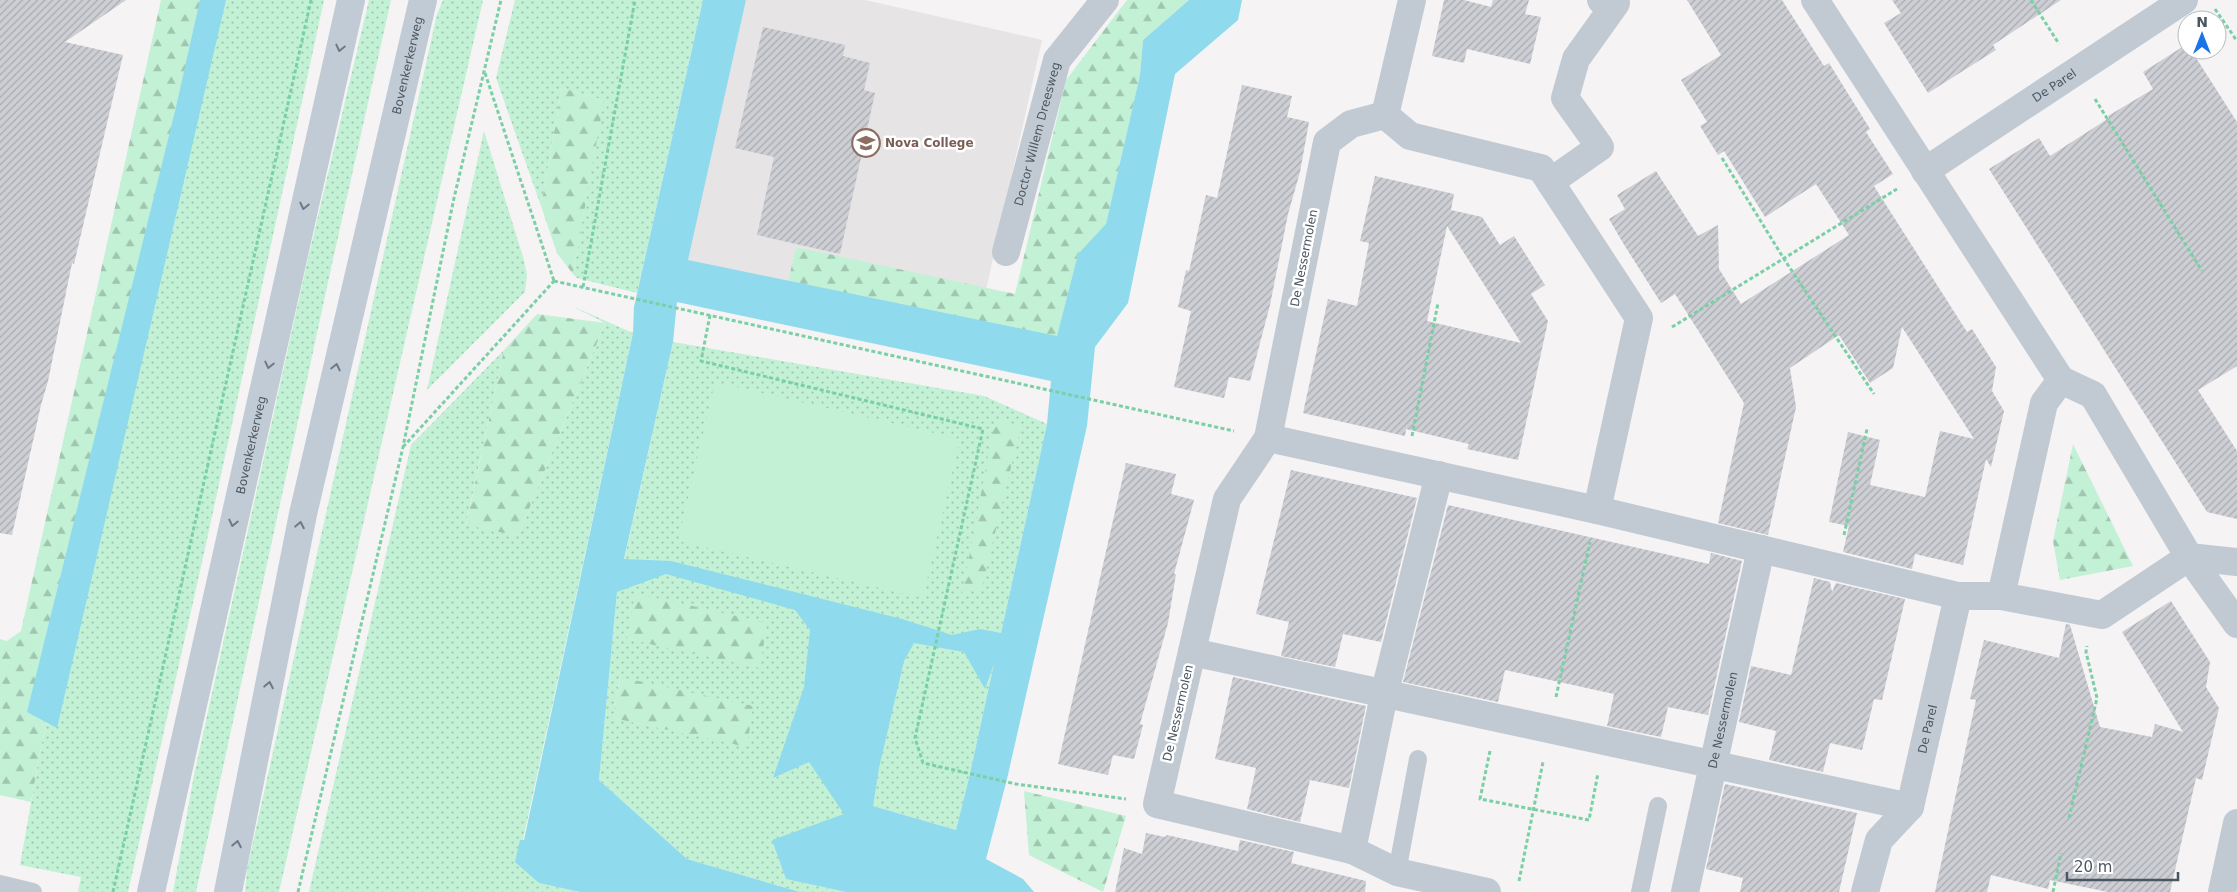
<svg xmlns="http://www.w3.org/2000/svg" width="2237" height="892" font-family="'DejaVu Sans',sans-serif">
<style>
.education{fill:#e6e4e5}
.grass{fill:url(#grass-dots);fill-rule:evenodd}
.forest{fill:url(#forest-firs)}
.pitch{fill:#c3f1d5}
.water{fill:#90daee;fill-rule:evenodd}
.building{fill:url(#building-hatch);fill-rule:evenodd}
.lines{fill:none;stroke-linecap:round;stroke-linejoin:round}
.path{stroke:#7ad0a6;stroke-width:3;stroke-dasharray:4 2.5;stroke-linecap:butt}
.lane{stroke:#c1cad2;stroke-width:18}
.street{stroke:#c1cad2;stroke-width:28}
.secondary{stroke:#c1cbd6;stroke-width:28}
.oneway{stroke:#6e7984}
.labels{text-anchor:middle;stroke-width:5;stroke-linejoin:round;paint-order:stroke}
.street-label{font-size:12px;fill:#4a5661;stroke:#fff}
.education-label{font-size:12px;font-weight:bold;fill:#785e54;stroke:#fff;text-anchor:start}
</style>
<defs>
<pattern id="grass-dots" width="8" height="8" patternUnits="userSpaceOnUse" patternTransform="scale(1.25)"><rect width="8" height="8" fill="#c3f1d5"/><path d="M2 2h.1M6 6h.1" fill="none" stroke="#a0c6b0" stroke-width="1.8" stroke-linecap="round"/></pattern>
<pattern id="forest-firs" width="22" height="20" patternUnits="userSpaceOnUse" patternTransform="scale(1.25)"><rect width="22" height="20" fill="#c3f1d5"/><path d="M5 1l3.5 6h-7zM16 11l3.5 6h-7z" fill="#a0c6b0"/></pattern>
<pattern id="building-hatch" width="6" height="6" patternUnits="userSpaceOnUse" patternTransform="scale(1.25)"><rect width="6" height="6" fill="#cdcfd5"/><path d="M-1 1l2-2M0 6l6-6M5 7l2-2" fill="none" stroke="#a8abb0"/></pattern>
</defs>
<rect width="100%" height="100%" fill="#f5f3f3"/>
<!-- education -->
<path class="education" d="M746,0H865L1042,40L986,290L796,247L788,282L687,260Z"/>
<!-- grass -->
<path class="grass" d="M213,0H324L206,544L128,892H78L81,877L20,865L40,752Z
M369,0H391L332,264L196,892H173L194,775L306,267Z
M443,0H483L279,892H245L247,869L437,14Z
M515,0H703L637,293L577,278L573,274L603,100L562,88L541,206L496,78Z
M484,131L523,257L527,274L525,292L427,390Z
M572,306L633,333L523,840H521L539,883L580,892H309L411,445L504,350L466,524L518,536L605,323Z
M673,342L984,396L1047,424L969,778L956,830L873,806L787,879L846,892H800L687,859L599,780L617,592ZM620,677L747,746L613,718Z"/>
<!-- forest -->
<path class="forest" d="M161,0H213L40,752L31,802L0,795V639L7,641L21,631Z
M1127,0H1189L1143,40L1140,75L1106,225L1078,254L1057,337L788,282L796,247L1015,294L1066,80Z
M562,88L604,100L573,274L557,253L541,206Z
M537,314L605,323L518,536L466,525L504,350Z
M995,419L1021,426L982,587L962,595Z
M2073,444L2133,566L2060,580L2053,541Z
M635,593L767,623L760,668L627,639Z
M620,677L753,706L747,747L613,718Z
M1024,791L1126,816L1103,892L1029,855Z"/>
<!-- pitch -->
<path class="pitch" d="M715,382L960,439L923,598L678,541Z"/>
<!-- water -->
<path class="water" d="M200,0H226L57,728L27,712L176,107Z
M703,0H746L688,260L1057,336L1078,254L1106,224L1140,75L1143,40L1189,0H1242L1238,20L1175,74L1128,303L1095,347L1087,426L1007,779L986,859L1023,879L1034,892H846L786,879L772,840L844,814L809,762L773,778L804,687L810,630L795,610L666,574L617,592L599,780L687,859L800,892H580L539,883L515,862L520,840H524L633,333L634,307ZM677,302L1051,381L1047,424L1001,633L980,629L952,635L902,619L671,561L624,559L673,342ZM914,643L964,652L985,689L994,664L969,778L956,830L873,806L879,768L904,661Z"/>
<!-- building -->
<path class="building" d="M0,0H126L65,42L123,55L74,264L72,263L48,381L41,405L12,535L0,533Z
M1444,0H1464L1491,7L1493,0H1529L1525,14L1541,17L1530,64L1467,49L1464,63L1432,56Z
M1687,0H1782L1824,66L1829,63L1870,129L1866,132L1893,174L1874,186L1967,332L1972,329L1996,367L1992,391L2004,411L1991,467L1986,459L1963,565L1915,554L1912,569L1843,552L1849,526L1829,522L1848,432L1880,440L1870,485L1925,497L1940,431L1974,439L1902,327L1893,368L1870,383L1839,335L1790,368L1796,407L1768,535L1718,523L1744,403L1675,294L1661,303L1623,243L1609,219L1625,209L1617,195L1656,171L1698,236L1718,225L1719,269L1741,304L1849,235L1816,184L1765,217L1724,151L1718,155L1700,126L1707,122L1681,80L1721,55Z
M1892,0H2061L1993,45L1996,50L1928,93L1884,23L1901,13Z
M763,27L845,45L843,56L870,63L864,90L875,93L840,254L757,235L774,157L735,148Z
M2187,44V50H2191L2237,122V366L2198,390L2237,451V519L2207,512L1989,169L2039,138L2050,156L2109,118L2108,116L2153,89L2143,72Z
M1242,85L1292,96L1287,117L1309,122L1300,172L1288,214L1270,305L1250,381L1229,377L1224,398L1174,387L1191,311L1178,307L1186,270L1189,271L1206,195L1217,198Z
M1375,176L1454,194L1451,210L1482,217L1500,245L1514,236L1545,285L1531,294L1548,321L1518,460L1467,449L1469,444L1406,429L1405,436L1303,413L1328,299L1357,306L1369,243L1360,241ZM1447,226L1521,343L1427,321Z
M1126,463L1176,474L1171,494L1194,500L1174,574H1176L1168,623L1140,724L1143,725L1134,759L1113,755L1108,775L1058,764Z
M1291,470L1417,498L1381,642L1343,634L1335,667L1281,656L1289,622L1256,614Z
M1448,505L1709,564L1711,553L1742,561L1708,715L1668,707L1661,737L1607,726L1614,694L1505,670L1498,702L1403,682Z
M1814,578L1830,582L1832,592L1836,583L1905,599L1882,700L1874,699L1862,750L1830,743L1823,772L1769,760L1776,731L1739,722L1751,666L1791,675Z
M2171,601L2210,662L2206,687L2219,708L2202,780L2196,778L2170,892H2108L2050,880L2048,889L1991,875L1987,892H1935L1976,700L1970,699L1984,640L2059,658L2066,624L2070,625L2100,727L2152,737L2155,724L2183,732L2122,632Z
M1233,677L1366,706L1349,788L1310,780L1300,822L1247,809L1256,768L1215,759Z
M1725,784L1857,813L1839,892H1740L1743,878L1706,869Z
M1146,833L1165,837L1167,835L1238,851L1240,840L1294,852L1291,863L1366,881L1365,892H1115L1124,848L1142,854Z"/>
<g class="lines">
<!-- path -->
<path class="path" d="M2031,0L2059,44
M2215,9L2237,41
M485,73L554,281
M2095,99L2202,271
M1722,158L1784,259L1874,394
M554,281L1234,431
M583,287L635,0
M710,315L701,361L983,429L915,738L923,763L1016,784L1126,799
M1672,327L1897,189
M1412,436L1438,303
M403,447L554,281
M1844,535L1867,429
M1556,697L1590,542
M1490,751L1480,799L1589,820L1598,773
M2069,818L2097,698L2086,652L2087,646
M1519,881L1543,762
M113,892L311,0
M298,892L403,447L454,198L501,0
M2053,892L2061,853"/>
<!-- lane -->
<path class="lane" d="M1397,872L1418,759
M0,884L33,892
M1640,892L1658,806"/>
<!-- street -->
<g class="street">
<path d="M1815,0L2061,380L2093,395L2189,557L2237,624"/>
<path d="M1385,115L1351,124L1327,142L1268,438L1227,499L1157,804L1352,850L1397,872L1487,892"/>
<path d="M1385,115L1410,136L1541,168L1639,318L1597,510"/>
<path d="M1385,115L1412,0"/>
<path id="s1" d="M1925,171L2184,0"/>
<path d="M1550,182L1600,147L1565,98L1576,59L1616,3L1601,0"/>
<path id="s2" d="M1006,252L1057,60L1105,0"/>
<path d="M1268,438L1597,510L1958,596"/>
<path d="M2001,596L2044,403L2061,380"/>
<path d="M1192,652C1431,705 1671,754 1910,807"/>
<path d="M1352,850L1384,695L1439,475"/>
<path id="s3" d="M1685,892L1761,549"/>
<path id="s4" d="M1865,892L1879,840L1910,807L1958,596H2001L2102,615L2189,557L2237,562"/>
<path d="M2222,892L2237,823"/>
</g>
<!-- secondary -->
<g class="secondary">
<path id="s5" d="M151,892L351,0"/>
<path id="s6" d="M228,892L303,514L423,0"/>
</g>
</g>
<!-- one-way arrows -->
<defs><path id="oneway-chevron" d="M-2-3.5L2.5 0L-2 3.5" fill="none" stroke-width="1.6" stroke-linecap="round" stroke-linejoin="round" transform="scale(1.25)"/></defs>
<g class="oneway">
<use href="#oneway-chevron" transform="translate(340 48) rotate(103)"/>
<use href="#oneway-chevron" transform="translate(304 206) rotate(103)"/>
<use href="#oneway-chevron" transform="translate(269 365) rotate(103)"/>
<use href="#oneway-chevron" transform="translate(336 367) rotate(-77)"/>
<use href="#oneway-chevron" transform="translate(233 523) rotate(103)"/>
<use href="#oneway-chevron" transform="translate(300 525) rotate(-79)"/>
<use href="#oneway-chevron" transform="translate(269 685) rotate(-79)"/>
<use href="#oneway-chevron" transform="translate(237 844) rotate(-79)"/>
</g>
<!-- icons -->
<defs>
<symbol id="university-ring" viewBox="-11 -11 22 22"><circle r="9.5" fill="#fff" stroke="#8d6e63" stroke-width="1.5"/><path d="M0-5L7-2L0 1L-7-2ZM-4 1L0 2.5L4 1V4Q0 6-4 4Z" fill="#8d6e63"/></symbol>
</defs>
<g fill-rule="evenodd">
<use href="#university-ring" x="850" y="127" width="32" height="32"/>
</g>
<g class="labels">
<!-- street labels -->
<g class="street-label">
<text dy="4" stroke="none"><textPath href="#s6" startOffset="846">Bovenkerkerweg</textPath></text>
<text dy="4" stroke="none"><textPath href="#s1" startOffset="155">De Parel</textPath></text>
<text dy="4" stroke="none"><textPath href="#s2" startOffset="122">Doctor Willem Dreesweg</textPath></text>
<text transform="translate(1304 258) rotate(-79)" y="4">De Nessermolen</text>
<text dy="4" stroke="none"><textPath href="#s5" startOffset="458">Bovenkerkerweg</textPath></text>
<text transform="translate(1178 713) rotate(-77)" y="4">De Nessermolen</text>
<text dy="4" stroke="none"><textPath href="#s3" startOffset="176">De Nessermolen</textPath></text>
<text dy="4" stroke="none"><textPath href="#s4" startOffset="179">De Parel</textPath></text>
</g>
<!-- education labels -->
<g class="education-label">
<text x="885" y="147">Nova College</text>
</g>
</g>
<!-- north arrow -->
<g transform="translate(2202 35)"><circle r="24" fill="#ffffff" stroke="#b7bbc0"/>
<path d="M0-4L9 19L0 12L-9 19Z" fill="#1a73e8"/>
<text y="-8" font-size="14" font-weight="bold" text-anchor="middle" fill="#4a5661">N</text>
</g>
<!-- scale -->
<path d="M2067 872v8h111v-8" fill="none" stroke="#4a5661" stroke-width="2.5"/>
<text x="2074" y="872" font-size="15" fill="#4a5661" stroke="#ffffff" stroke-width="4" paint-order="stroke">20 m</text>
</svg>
